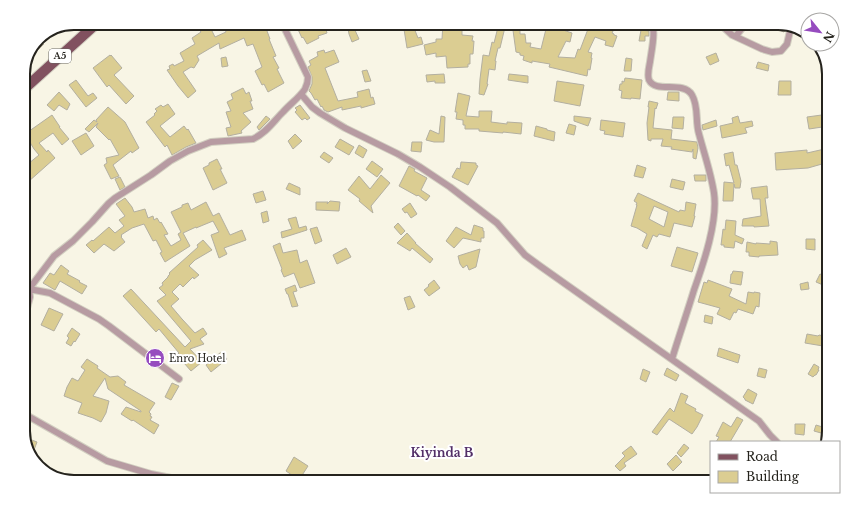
<svg xmlns="http://www.w3.org/2000/svg" width="852" height="505" font-family="'Libre Baskerville',serif">
<style>
.building{fill:#dbcd92;stroke:#b3afa0;fill-rule:evenodd}
.lines{fill:none;stroke-linecap:round;stroke-linejoin:round}
.minor-casing{stroke:#d2cfc1;stroke-width:8}
.primary-casing{stroke:#d2cfc1;stroke-width:12}
.minor{stroke:#b79ba2;stroke-width:6}
.primary{stroke:#81515f;stroke-width:10}
.labels{text-anchor:middle;stroke-width:4;stroke-linejoin:round;paint-order:stroke}
.shield{fill:#fff;stroke:#666561;stroke-width:1}
.shield-label{font-size:9px;font-weight:bold;fill:#25231d}
.poi-label{font-size:10px;fill:#25231d;stroke:#fff;text-anchor:start}
.quarter-label{font-size:12px;font-weight:bold;fill:#522f67;stroke:#fff}
.rim{fill:none;stroke:#25231d;stroke-width:2}
</style>
<rect width="100%" height="100%" fill="#f8f5e5"/>
<!-- building -->
<path class="building" d="M194,23H219L210,27L215,37L226,32L223,23H264L270,39H269L276,56L273,57L279,68L277,69L284,83L268,92L264,84L262,85L255,71L262,67L253,44L247,46L244,38L220,49L219,43L197,56L199,60L194,68L191,67L183,72L196,91L188,98L178,86L167,70L170,69L169,66L173,64L174,66L184,61L180,53L195,44L192,38L201,32Z
M295,23H311L314,29L325,26L327,33L318,36L319,38L307,44L303,37L302,38Z
M347,23H365L366,27L354,28L359,39L352,42L349,34Z
M403,23H412L418,38L421,37L423,44L407,48Z
M443,23H453V29H462V35L473,36L472,41H474L473,54H470V64H468V67L447,68L446,56L436,57V53L426,55L424,45L436,42V39H442Z
M499,23H506L500,48H498L495,61H496L495,70L489,69L487,84H488L484,95L479,94L480,79L483,55L489,56L492,42L494,43Z
M512,23H520V34H525L526,43H531L530,47L541,49L547,25L554,26V27L572,33L570,42L566,41L558,57L575,58L578,49L580,50L588,29L572,24V23H600L599,25L613,31L612,33L614,34V35L617,36L613,47L605,45L606,41L595,37L588,52L592,53L591,58H592L590,70L588,69L587,76L549,67L550,64L532,61V63L523,60L524,56L520,55V53L516,52Z
M778,24L786,26L784,32L776,29Z
M641,30L649,31V36H645V41H639Z
M53,32L42,43L44,44L30,57L38,38Z
M324,50L325,53L334,50L339,62L325,68L338,101L358,97L357,92L369,89L371,98L373,97L375,104L361,108V106L342,110V107L328,112L324,110L322,106L321,107L317,99L315,100L311,93L309,91L312,84V77L308,67L311,65L309,61L318,56L317,52Z
M716,53L719,61L710,65L706,57Z
M110,55L111,56V55L122,68L114,75L134,96L126,104L109,85L107,87L93,68Z
M226,57L228,66L222,67L221,58Z
M626,58L632,59L631,71H624Z
M758,62L769,65L768,71L756,68Z
M367,70L371,81L365,82L362,71Z
M444,74L445,83H435V81L427,82L426,75Z
M509,74L528,76V83L508,80Z
M625,78L642,80L640,99L631,98V99L621,98L622,91L619,90L620,84H622V81L624,82Z
M76,80L88,96L93,93L97,98L86,107L69,85Z
M557,81L584,85L580,106L554,101Z
M779,81H791V95H778Z
M243,88L246,94L249,92L252,101H250L253,109L243,113L251,122L241,131L242,133L228,136L226,128L231,127L226,112L231,111L227,102L233,99L231,94Z
M59,92L70,104L67,110L59,105L54,111L47,105Z
M668,92H679V101L667,100Z
M458,93L470,96L466,116L479,117V111H492L491,122L507,124V122L522,123L521,134L503,132V133L479,131V129H465V125H463V120L456,119L457,112H455Z
M649,101L658,103L656,109L655,108L653,128L672,130L671,139L697,142L698,148L696,159L693,158V149L692,152L671,149L672,147L661,146L663,139H651V141L648,140L647,123L649,107H648Z
M168,104L175,114L160,126L170,137L184,126L187,130L188,129L196,143L186,147L172,155L167,145L165,147L146,122L155,115L154,114L157,111L155,109L161,105L163,107Z
M300,105L310,118L307,120L305,118L302,120L295,112L297,110L295,108Z
M108,107L125,122L139,148L132,153L131,151L113,165L119,176L111,179L104,165L107,163L106,158L119,155L110,139L109,140L96,127L98,123L89,132L85,129L94,120L97,122L96,120Z
M829,114V126L809,129L807,117Z
M52,115L60,127H59L69,139L62,145L53,133L39,143L47,152L48,150L55,158L28,182L23,176V168L39,155L34,149L25,134Z
M266,116L270,119L259,130L257,127Z
M441,116L445,117L444,142H434L426,140L430,130L439,134Z
M574,116L591,118L588,126L574,121Z
M738,116L740,123L752,121L753,126L745,128L747,133L722,138L720,126L733,123L732,118Z
M673,117H684L683,129L672,128Z
M601,120L625,123L623,137L604,134L605,131L600,130Z
M716,120L717,126L703,130L702,125Z
M569,124L576,126L574,135L566,133Z
M536,126L547,129V130L555,132L554,141L534,136Z
M86,133L94,146L81,155L72,141Z
M295,134L302,141L293,149L288,141Z
M340,139L354,147L349,155L335,147Z
M412,142H422L421,152L411,151Z
M359,145L367,150L363,158L355,153Z
M829,148V162L808,168L776,170L775,153L807,150V153Z
M324,152L333,158L329,163L320,157Z
M733,152L735,165H737L741,181L740,188H735L734,184L733,201H723L724,182L734,183L729,165L726,166L724,154Z
M217,159L222,169H220L227,183L213,190L203,168L209,165V163Z
M372,161L383,169L377,177L366,169Z
M461,162L476,163V165L478,166L468,185L452,177L457,168L460,169Z
M637,165L646,168L643,178L634,176Z
M409,166L415,169L414,171L427,178L421,190L430,196L426,201L418,195L417,196L399,186Z
M381,175L390,183L371,206L373,213L359,201L360,199L348,190L359,176L370,189Z
M694,175H706V181H695Z
M120,177L125,187L120,190L115,179Z
M672,179L685,182L683,190L670,187Z
M289,183L300,188V195L286,189Z
M767,186L768,198H765L769,226L754,227V226H742L743,219L761,216L760,199H753L751,188Z
M263,191L266,200L256,203L253,194Z
M638,193L679,212L680,210L685,211L686,202L696,204L694,216H695L692,227L674,223L670,237L659,234L657,237L653,235L647,249L642,246L647,234L637,228L631,226L637,205H636L637,203L634,201ZM654,206L668,212L664,227L649,219Z
M125,198L132,207L134,212L145,209L148,218L153,216L154,220L157,218L160,223L161,222L168,234L164,235L171,246L181,240L178,234L181,232L171,212L182,207V205L188,203L191,210L206,202L213,216L219,213L230,235L242,230L246,240L224,248L227,254L219,258L211,235L219,232L213,221L196,228V227L183,233L190,246L165,262L160,253L162,252L156,240L153,241L144,224L132,228L121,235L122,236L121,237L125,242L114,251L104,244L94,253L86,245L92,240L93,241L109,227L115,233L124,226L119,220L125,216L116,204Z
M330,201L340,202L339,211L316,210V202H328L327,204Z
M410,203L417,214L411,218L407,212L405,213L402,209Z
M267,211L269,221L263,223L261,213Z
M296,217L299,228L306,226L307,230L282,238L281,232L292,229L288,219Z
M726,220L736,221L735,235L744,239L742,244L735,241L734,248L724,247V245H721L723,229L725,230Z
M398,223L405,231L401,235L394,227Z
M474,225L483,228V231H484V238H481V242L463,238L454,248L446,241L456,227L471,235Z
M317,227L322,241L315,244L310,229Z
M407,233L416,243H415L433,259L430,263L412,248L410,251L397,243Z
M806,239H815V250L806,249Z
M203,240L212,250L195,260L189,266L199,275L194,279L193,277L183,287L180,284L172,292L179,299L171,306L182,319L195,333L203,328L207,334L200,339L204,344L190,349L202,362L191,371L177,355L179,353L159,329L156,332L123,296L131,289L185,347L191,341L157,301L166,295L159,288L163,285L162,283L168,277V276L170,274L169,273L198,247L197,245Z
M770,241L777,242L778,255L759,256V257L749,256V252H746L747,242L756,244V243L770,244Z
M280,243L283,253L297,250L300,263L307,260L315,283L300,288L294,273L284,277L281,270L282,269L273,246Z
M677,247L698,253L692,272L671,266Z
M346,248L351,257L337,264L333,255Z
M480,249L476,267L469,270L467,265L463,268L460,264L458,256Z
M61,265L69,271L67,274L80,281L79,282L87,286L82,294L60,281L55,290L43,283L50,273L54,275Z
M733,271L743,272L741,285L730,283L731,274H732Z
M820,274L827,277L823,285L816,282Z
M434,280L440,288L429,296L424,290L429,286L428,285Z
M708,280L732,289L729,296L746,304L748,292L754,293V292L760,293L759,307L756,306L753,314L738,309L736,313L734,312L730,320L717,314L720,308L698,302L704,282L707,283Z
M808,282L809,289L801,290L800,284Z
M295,285L297,291L293,292L298,306L292,307L288,294H287L285,289Z
M410,296L415,307L408,310L404,298Z
M49,308L63,314L54,331L41,325Z
M705,315L713,317L712,324L704,322Z
M72,328L80,334L75,342L74,341L71,346L66,343L69,338L67,336Z
M807,334L818,336L819,335L829,337V347L805,343Z
M719,348L740,355L738,363L717,356Z
M221,352L227,359L211,372L206,365Z
M87,359L98,366L97,368L110,377L118,376L126,382L124,385L155,403L149,412L151,414L150,416L152,417L150,420L159,425L154,434L133,420L132,421L121,414L126,407L141,412V411L108,389L105,378L93,396L109,401L106,413L101,422L93,418L78,413L82,403L64,396L67,387L72,378L78,381L85,370L81,367Z
M814,364L819,367L818,370H819L816,375H815L813,377L808,374Z
M667,368L679,375L676,381L664,375Z
M759,368L767,370L765,378L757,376Z
M643,369L650,372L646,382L640,379Z
M172,383L179,386L171,400L165,397Z
M748,389L757,394L753,404L745,400V399L743,397Z
M681,393L688,396L685,403L696,409L695,411L703,415L697,427L692,434L669,419L657,435L652,432L670,408L674,412Z
M737,417L743,420L730,442H716L719,437L716,436L723,422L731,427Z
M795,424H805L804,435L795,434Z
M816,425L829,429L828,435L814,431Z
M24,437L37,442L34,450L27,447Z
M684,444L689,448L681,457L677,453Z
M631,446L637,454L624,463L626,466L620,471L615,466L625,456L622,453Z
M676,455L682,462L673,471L667,464Z
M294,457L308,466L299,480L286,471Z"/>
<g class="lines">
<defs>
<path id="minor" d="M650,23C651,25 653,27 653,29C655,35 651,54 650,62C649,67 647,75 649,80C656,94 683,80 692,95C699,107 695,121 699,134C704,153 711,173 714,193C718,221 704,262 694,290C687,313 679,336 672,359
M719,23L732,35L762,49L772,52L781,51L787,44L791,27
M736,36L746,23
M301,94L312,107L320,113L345,128L398,154L420,167L450,187L497,223L525,255L540,266L759,421L770,435L777,442
M23,286L29,289L54,256L73,241L92,222L109,203L115,198L151,175L170,161L188,151L211,142L253,139C266,133 273,122 283,112C290,104 300,97 305,89C307,85 308,81 308,77L282,23
M23,323L30,297L29,289L50,293L99,319L109,326L179,379
M23,413L28,416L107,461L151,474L191,482"/>
<path id="primary" d="M23,90L97,23"/>
</defs>
<!-- minor casing -->
<use href="#minor" class="minor-casing"/>
<!-- primary casing -->
<use href="#primary" class="primary-casing"/>
<!-- minor -->
<use href="#minor" class="minor"/>
<!-- primary -->
<use href="#primary" class="primary"/>
</g>
<!-- icons -->
<defs>
<symbol id="hotel-disc" viewBox="-11 -11 22 22"><circle r="9.5" fill="#964cbf" stroke="#fff"/><path d="M-6-4.5h1.5V1H6V5H4.5V3h-9V5H-6ZM-4 0a1.8 1.8 0 1 1 3.6 0ZM.5 0V-2.5h3Q6-2.5 6 0Z" fill="#fff"/></symbol>
</defs>
<g fill-rule="evenodd">
<use href="#hotel-disc" x="144" y="347" width="22" height="22"/>
</g>
<g class="labels">
<!-- shield labels -->
<rect class="shield" x="49" y="49" width="22" height="14" rx="3"/>
<g class="shield-label">
<text x="60" y="59">A5</text>
</g>
<!-- poi labels -->
<g class="poi-label">
<text x="169" y="362">Enro Hotel</text>
</g>
<!-- quarter labels -->
<g class="quarter-label">
<text x="442" y="457">Kiyinda B</text>
</g>
</g>
<!-- crop -->
<path d="M0 0H852V505H0ZM74 30H778A44 44 0 0 1 822 74V431A44 44 0 0 1 778 475H74A44 44 0 0 1 30 431V74A44 44 0 0 1 74 30Z" fill="#fff" fill-rule="evenodd"/>
<path class="rim" d="M74 30H778A44 44 0 0 1 822 74V431A44 44 0 0 1 778 475H74A44 44 0 0 1 30 431V74A44 44 0 0 1 74 30Z"/>
<!-- legend -->
<rect x="710" y="441" width="130" height="52" fill="#ffffff" stroke="#a8a7a5"/>
<rect x="718" y="454" width="20" height="6" fill="#81515f" stroke="#a8a7a5"/>
<text x="746" y="461" font-size="12" fill="#25231d">Road</text>
<rect x="718" y="471" width="20" height="12" fill="#dbcd92" stroke="#a8a7a5"/>
<text x="746" y="481" font-size="12" fill="#25231d">Building</text>
<!-- north arrow -->
<g transform="translate(820 32) rotate(120)"><circle r="19" fill="#ffffff" stroke="#a8a7a5"/>
<path d="M0-3L7 15L0 10L-7 15Z" fill="#964cbf"/>
<text y="-6" font-size="11" font-weight="bold" text-anchor="middle" fill="#25231d">N</text>
</g>
</svg>
